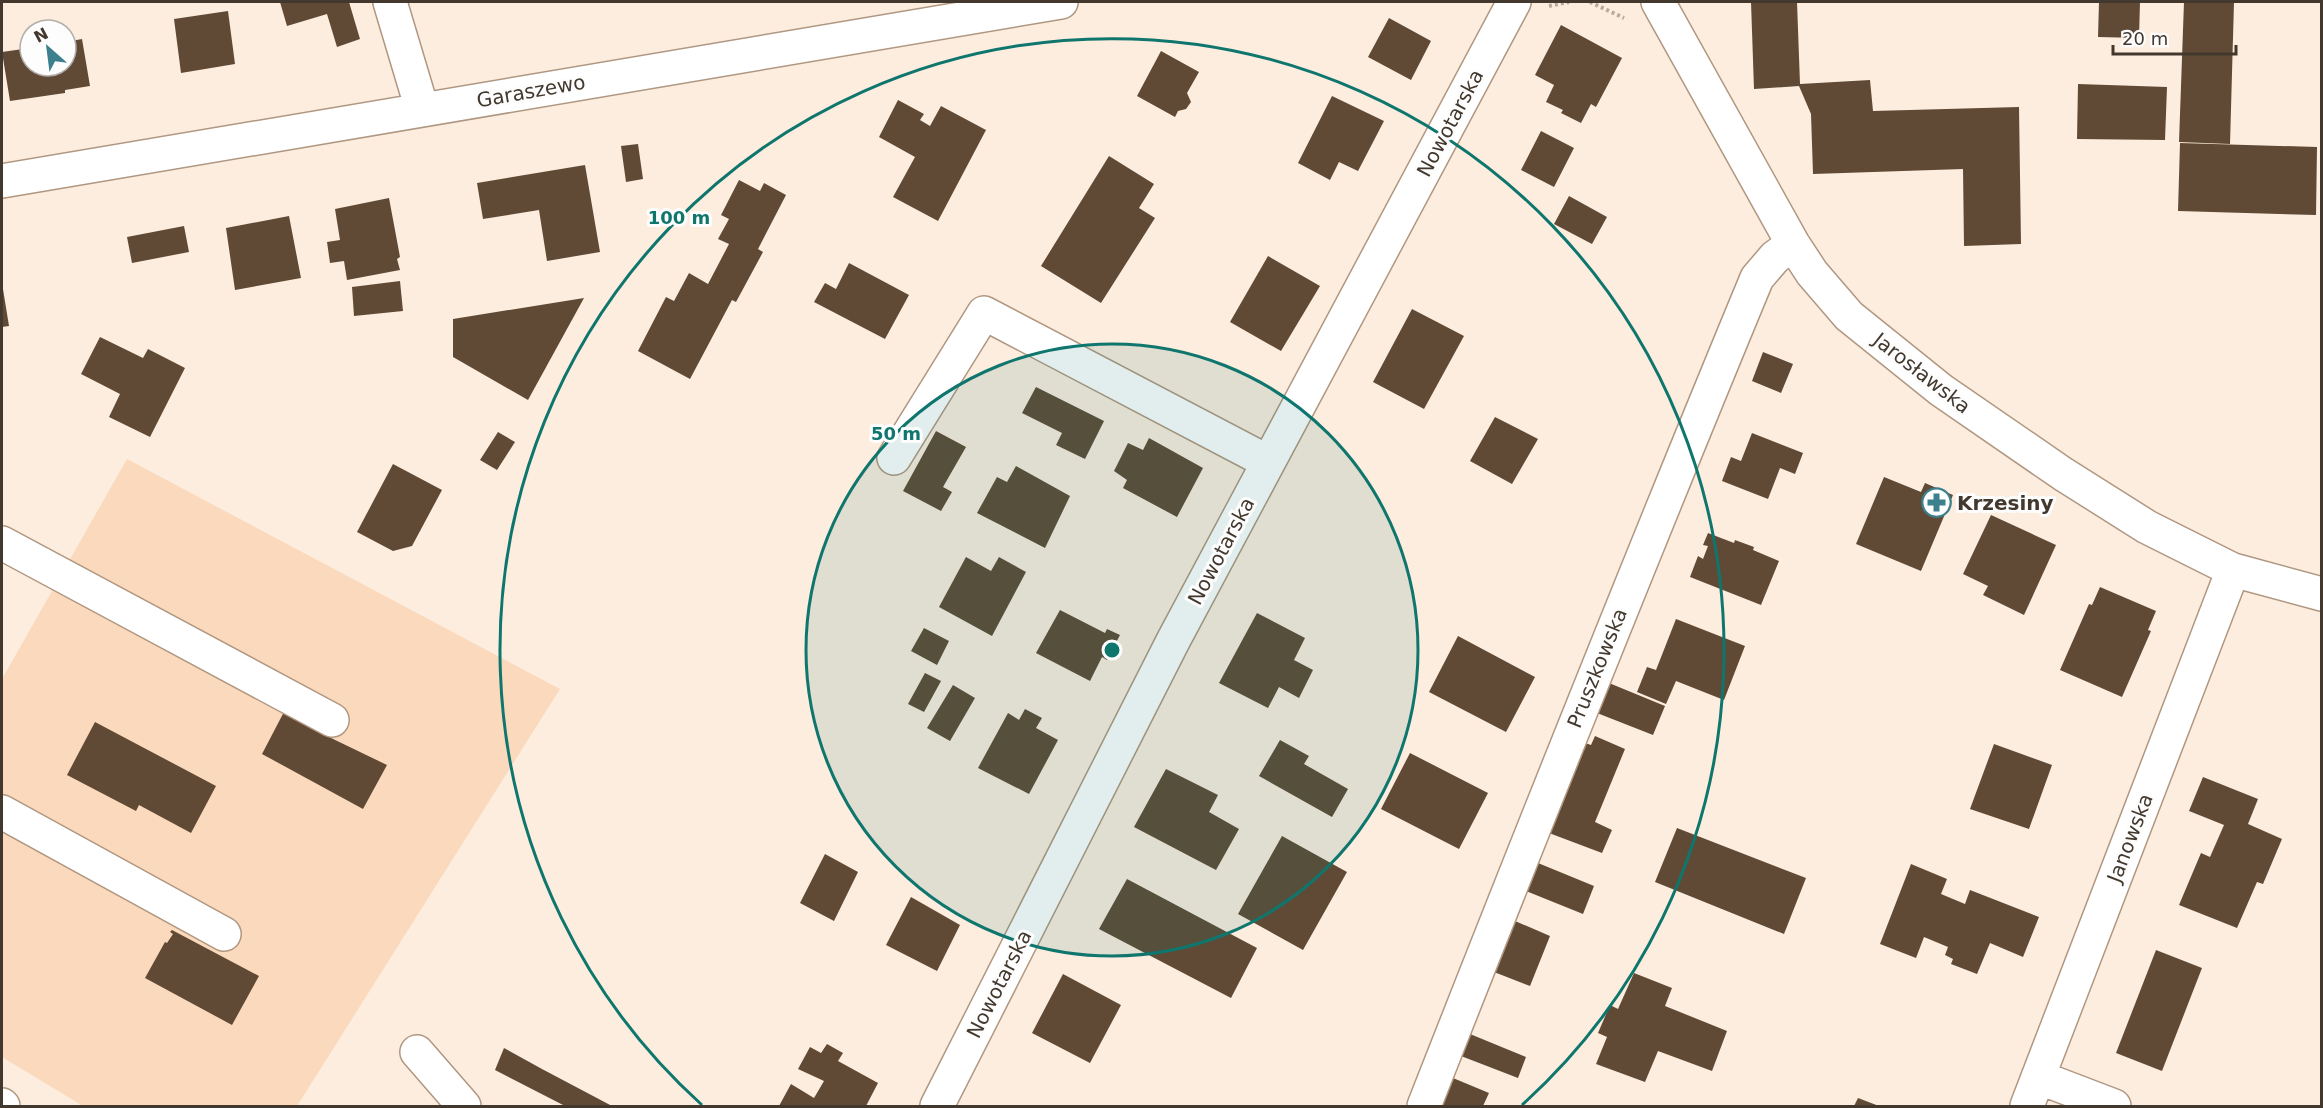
<svg xmlns="http://www.w3.org/2000/svg" width="2323" height="1108" font-family="'DejaVu Sans',sans-serif">
<style>
.green{fill:#fad9bc}
.building{fill:#604a35}
.lines{fill:none;stroke-linecap:round;stroke-linejoin:round}
.minor-casing{stroke:#b09781;stroke-width:36}
.path{stroke:#b8aa9d;stroke-width:4;stroke-dasharray:3 3;stroke-linecap:butt}
.minor{stroke:#fff;stroke-width:33}
.ring{fill:none;stroke:#0f766e;stroke-width:3}
.labels{text-anchor:middle;stroke-width:6;stroke-linejoin:round;paint-order:stroke}
.street-label{font-size:20px;fill:#42382e;stroke:#fdfdfd}
.poi-label{font-size:20px;font-weight:bold;fill:#42382e;stroke:#fdfdfd;text-anchor:start}
.centre{fill:#0f766e;stroke:#fdfdfd;stroke-width:3}
.ring-label{font-size:18px;text-anchor:middle;font-weight:bold;fill:#0f766e;stroke:#fdfdfd;stroke-width:6;stroke-linejoin:round;paint-order:stroke}
</style>
<rect width="100%" height="100%" fill="#fdedde"/>
<!-- green -->
<path class="green" d="M127,459L560,689L297,1106H83L2,1057V679Z"/>
<!-- building -->
<path class="building" d="M280,2H349L360,39L337,47L327,14L287,26Z
M1751,2H1797L1800,84L1870,80L1873,111L2019,107L2021,244L1964,246L1963,169L1813,174L1811,114L1799,86L1754,89Z
M2099,2H2140L2139,38L2098,37Z
M2184,2H2234L2230,144L2179,142Z
M228,11L235,64L181,73L174,19Z
M1389,18L1431,41L1411,80L1368,57Z
M1561,25L1622,58L1596,107L1591,104L1581,123L1561,113L1563,110L1546,102L1554,85L1535,75Z
M82,39L90,86L65,90V93L10,101L2,52L30,48V66H66V42Z
M1161,51L1199,72L1187,93L1191,102L1186,109L1178,111L1175,117L1137,96Z
M2078,84L2167,87L2165,140L2077,139Z
M1332,96L1384,121L1358,171L1339,162L1330,180L1298,163Z
M898,100L924,114L920,120L930,126L941,106L986,130L938,221L893,197L915,157L879,137Z
M1541,131L1574,148L1554,187L1521,170Z
M2180,143L2317,147L2316,215L2178,211Z
M638,144L643,179L626,182L621,146Z
M1109,156L1154,184L1139,208L1155,218L1101,303L1041,266Z
M585,165L600,252L547,261L539,210L483,219L477,183Z
M739,180L760,191L764,183L786,195L758,249L763,252L736,302L732,300L690,379L638,351L666,297L674,301L689,273L708,284L729,244L718,239L729,219L721,215Z
M1569,196L1607,217L1592,244L1554,224Z
M389,198L400,257L397,259L400,270L347,280L344,261L330,263L327,242L340,240L335,209Z
M289,216L301,278L235,290L226,228Z
M184,226L189,252L132,263L127,237Z
M1268,256L1320,286L1281,351L1230,322Z
M849,263L909,295L885,339L814,302L825,283L836,289Z
M400,281L403,311L354,316L352,287Z
M2,283L9,326L2,327Z
M584,298L528,400L453,357V319Z
M1412,309L1464,336L1424,409L1373,382Z
M100,337L143,358L148,349L185,368L150,437L109,417L120,394L81,374Z
M1763,352L1793,364L1781,393L1752,381Z
M1036,387L1104,421L1085,459L1056,445L1062,433L1022,413Z
M1495,417L1538,439L1512,484L1470,461Z
M936,431L966,447L943,487L952,492L941,511L903,491Z
M498,432L515,442L497,470L480,460Z
M1752,433L1803,453L1795,474L1780,468L1768,499L1722,481L1731,457L1741,461Z
M1149,438L1203,468L1177,517L1123,488L1127,480L1114,471L1128,443L1143,450Z
M393,464L442,490L412,546L393,551L357,532Z
M1016,466L1070,496L1045,548L977,513L997,477L1007,482Z
M1884,477L1921,492L1925,483L1953,495L1921,571L1856,544Z
M1991,515L2056,545L2024,615L1983,595L1988,586L1963,574Z
M1708,533L1734,543L1735,540L1754,547L1753,550L1779,561L1761,605L1690,577L1698,556L1703,559L1708,546L1703,545Z
M966,557L991,571L999,557L1026,572L992,636L939,607Z
M2100,587L2156,611L2148,630L2151,631L2122,697L2060,670L2089,604L2092,605Z
M1060,610L1105,633L1107,629L1120,635L1107,660L1102,657L1090,681L1036,653Z
M1257,613L1305,638L1294,660L1313,670L1299,698L1279,687L1268,708L1219,683Z
M1676,619L1745,646L1724,700L1676,681L1666,704L1637,692L1647,667L1656,670Z
M924,628L949,641L937,665L911,651Z
M1458,636L1535,677L1506,732L1429,692Z
M925,673L941,681L924,712L908,704Z
M1609,683L1665,706L1653,735L1597,713Z
M953,685L975,698L950,741L927,728Z
M1025,709L1042,718L1036,728L1058,740L1029,794L978,768L1008,713L1019,720Z
M285,710L331,738L387,765L363,809L262,754Z
M95,722L216,786L191,833L139,805L136,811L67,775Z
M1595,736L1625,749L1595,822L1612,830L1602,853L1549,833L1585,743L1591,745Z
M1280,740L1309,756L1304,764L1348,789L1332,817L1259,776Z
M1994,744L2052,765L2029,829L1970,809Z
M1410,753L1488,793L1459,849L1381,809Z
M1166,769L1218,795L1209,812L1239,829L1216,870L1134,827Z
M2203,777L2258,799L2248,824L2282,839L2263,884L2257,882L2237,928L2179,905L2201,853L2210,857L2224,825L2189,811Z
M1677,828L1806,878L1784,934L1655,882Z
M1282,836L1347,872L1303,950L1238,914Z
M825,854L858,872L834,921L800,903Z
M1538,863L1594,886L1583,914L1526,891Z
M1911,864L1947,879L1941,894L1965,904L1970,890L2039,917L2023,957L1990,943L1977,974L1951,964L1953,959L1945,955L1948,947L1924,937L1916,958L1880,944Z
M1127,879L1257,948L1231,998L1099,929Z
M911,897L960,925L937,971L886,945Z
M1515,921L1550,936L1530,986L1494,972Z
M172,930L259,976L232,1025L145,978L165,942L167,943L173,934L170,932Z
M2156,950L2202,968L2162,1071L2116,1053Z
M1634,973L1672,988L1665,1006L1727,1031L1712,1071L1658,1051L1645,1082L1596,1064L1607,1037L1598,1033L1610,1005L1618,1009Z
M1063,974L1121,1005L1090,1063L1032,1033Z
M1470,1034L1526,1057L1518,1078L1461,1056Z
M827,1044L843,1053L838,1061L878,1083L866,1106H779L791,1084L814,1098L824,1081L798,1069L810,1047L821,1053Z
M504,1048L542,1069L612,1106H565L495,1070Z
M1453,1078L1489,1093L1483,1106H1441Z
M1858,1098L1879,1106H1854Z"/>
<g class="lines">
<defs>
<path id="minor" d="M390,2L422,109
M1658,2L1793,244L1812,273L1849,316L1941,390L2063,474L2147,527L2233,570L2322,594
M2,181L1061,2
M894,458L984,313L1268,462
M2,543L332,720
M2,812L224,934
M417,1052L464,1106
M2038,1077L2114,1106
M2,1105L3,1106
M937,1106L1173,641L1514,2
M1424,1106C1533,829 1643,553 1757,278L1775,257L1793,244
M2027,1106L2233,570"/>
</defs>
<!-- minor casing -->
<use href="#minor" class="minor-casing"/>
<!-- path -->
<path class="path" d="M1590,2L1624,18
M1549,6L1569,2"/>
<!-- minor -->
<use href="#minor" class="minor"/>
</g>
<!-- distance rings -->
<circle cx="1112" cy="650" r="306" fill="#0f766e" fill-opacity=".12"/>
<g class="ring">
<circle cx="1112" cy="650" r="306"/>
<path d="M702 1105A612 612 0 1 1 1522 1105"/>
</g>
<!-- icons -->
<defs>
<symbol id="pharmacy-ring" viewBox="-11 -11 22 22"><circle r="9.5" fill="#fdfdfd" stroke="#3c808e" stroke-width="1.5"/><path d="M-2-6h4v4h4v4h-4v4h-4v-4h-4v-4h4Z" fill="#3c808e"/></symbol>
</defs>
<g fill-rule="evenodd">
<use href="#pharmacy-ring" x="1920" y="486" width="33" height="33"/>
</g>
<g class="labels">
<!-- street labels -->
<g class="street-label">
<text transform="translate(531 91) rotate(-10)" y="7">Garaszewo</text>
<text transform="translate(1450 123) rotate(-62)" y="7">Nowotarska</text>
<text transform="translate(1922 373) rotate(38)" y="7">Jarosławska</text>
<text transform="translate(1221 551) rotate(-62)" y="7">Nowotarska</text>
<text transform="translate(1597 668) rotate(-68)" y="7">Pruszkowska</text>
<text transform="translate(2130 838) rotate(-69)" y="7">Janowska</text>
<text transform="translate(999 984) rotate(-63)" y="7">Nowotarska</text>
</g>
<!-- poi labels -->
<g class="poi-label">
<text x="1957" y="510">Krzesiny</text>
</g>
</g>
<circle cx="1112" cy="650" r="9" class="centre"/>
<g class="ring-label">
<text x="679" y="224">100 m</text>
<text x="896" y="440">50 m</text>
</g>
<!-- border -->
<rect width="2323" height="1108" fill="none" stroke="#42382e" stroke-width="6"/>
<!-- north arrow -->
<g transform="translate(48 48) rotate(332)"><circle r="28" fill="#fdfdfd" stroke="#b2aeaa" stroke-width="1.5"/>
<path d="M0-4.5L10 22L0 15L-10 22Z" fill="#3c808e"/>
<text y="-9" font-size="16" font-weight="bold" text-anchor="middle" fill="#42382e">N</text>
</g>
<!-- scale -->
<path d="M2113 45v9h123v-9" fill="none" stroke="#42382e" stroke-width="3"/>
<text x="2122" y="45" font-size="18" fill="#42382e" stroke="#fdfdfd" stroke-width="4.5" paint-order="stroke">20 m</text>
</svg>
